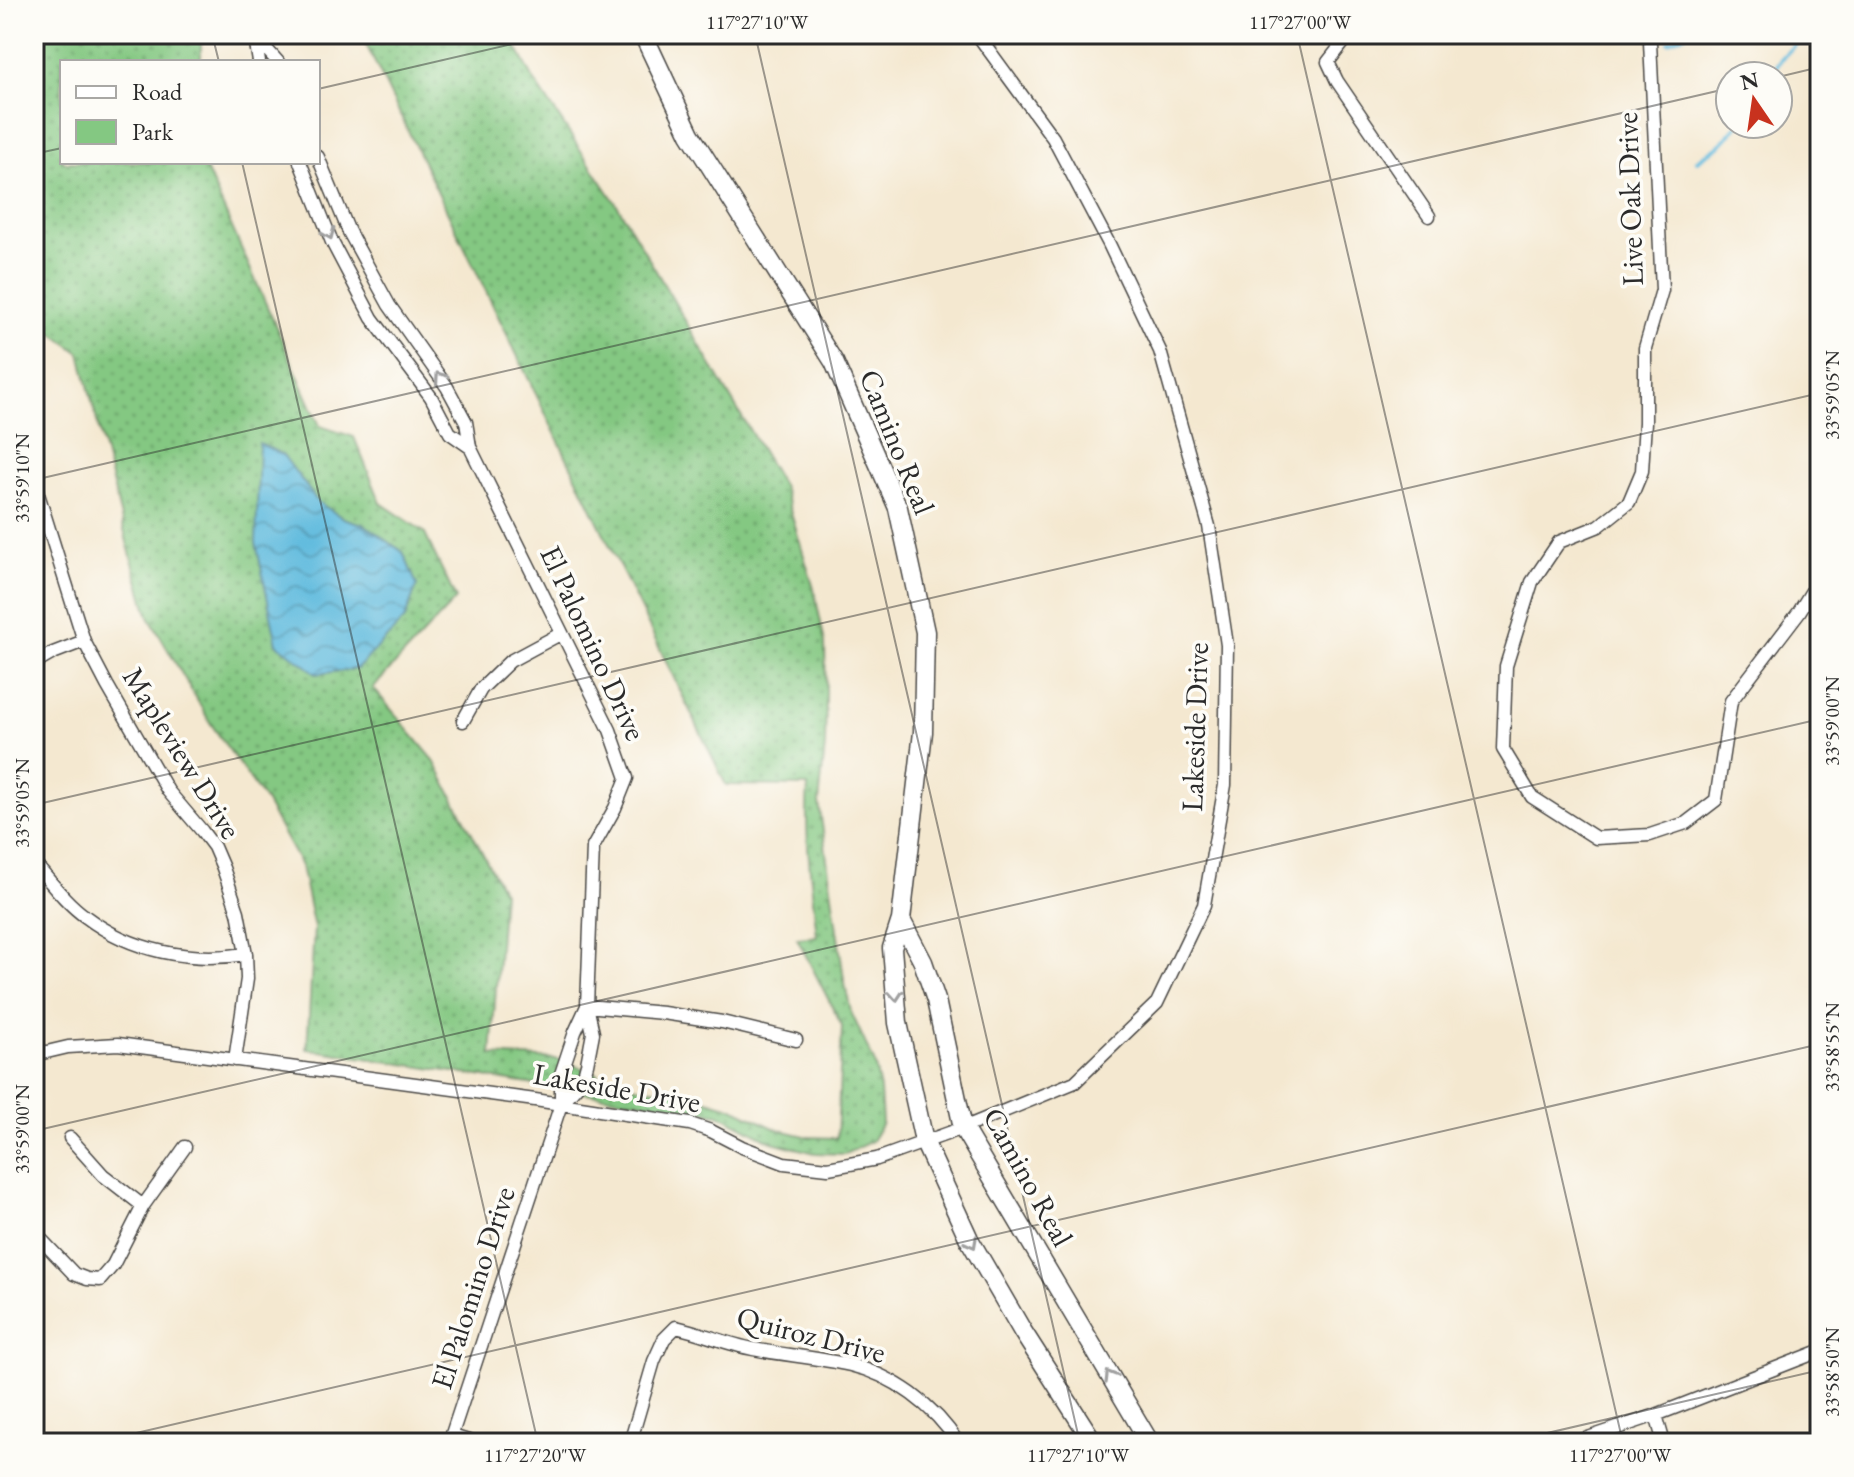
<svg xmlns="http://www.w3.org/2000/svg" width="1854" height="1477" font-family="'EB Garamond',serif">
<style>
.green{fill:url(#green-dots);stroke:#587a56;stroke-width:2}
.water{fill:url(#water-waves);stroke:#467384;stroke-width:2}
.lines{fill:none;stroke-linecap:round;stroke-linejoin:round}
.stream{stroke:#60bbde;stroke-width:4}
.minor-casing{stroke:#494744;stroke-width:15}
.secondary-casing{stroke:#494744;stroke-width:21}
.minor{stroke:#fff;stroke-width:12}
.secondary{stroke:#fff;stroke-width:18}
.oneway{stroke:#a0a0a0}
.ticks{fill:none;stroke:#2b2b2b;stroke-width:2;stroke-opacity:0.45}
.labels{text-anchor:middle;stroke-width:7;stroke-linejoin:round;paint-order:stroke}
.street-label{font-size:30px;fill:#2b2b2b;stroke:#fdfcf7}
.neatline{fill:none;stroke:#2b2b2b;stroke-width:3}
.ticks-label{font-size:20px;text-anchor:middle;fill:#2b2b2b}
</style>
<defs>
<pattern id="green-dots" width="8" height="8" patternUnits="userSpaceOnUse" patternTransform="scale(2)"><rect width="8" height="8" fill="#84c882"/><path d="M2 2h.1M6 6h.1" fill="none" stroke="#6ca36b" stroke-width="1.8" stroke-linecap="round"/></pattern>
<pattern id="water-waves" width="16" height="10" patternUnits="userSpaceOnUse" patternTransform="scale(2)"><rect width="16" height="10" fill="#60bbde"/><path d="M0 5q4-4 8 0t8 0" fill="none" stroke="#4f98b4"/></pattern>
</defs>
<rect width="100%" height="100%" fill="#fdfcf7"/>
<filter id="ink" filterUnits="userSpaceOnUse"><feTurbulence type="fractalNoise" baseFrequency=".0125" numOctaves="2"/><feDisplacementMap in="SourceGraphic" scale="16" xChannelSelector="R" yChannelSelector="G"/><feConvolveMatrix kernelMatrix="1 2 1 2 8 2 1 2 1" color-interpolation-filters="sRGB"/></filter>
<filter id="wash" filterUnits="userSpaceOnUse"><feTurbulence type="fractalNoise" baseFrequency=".006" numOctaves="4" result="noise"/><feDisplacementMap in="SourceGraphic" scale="32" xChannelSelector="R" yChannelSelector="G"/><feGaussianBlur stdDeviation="1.8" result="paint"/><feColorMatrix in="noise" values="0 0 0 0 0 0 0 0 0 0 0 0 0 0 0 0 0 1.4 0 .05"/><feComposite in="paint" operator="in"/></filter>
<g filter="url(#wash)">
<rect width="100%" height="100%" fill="#f4e8d0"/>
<!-- green -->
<path class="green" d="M34,34H201V62H62V162H203L320,426L354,437L381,503L424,532L456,599L373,688L433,759L503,892L491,1055L556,1059L598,1074L601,1079L611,1083L680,1092L731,1107L776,1129L809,1137L837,1138L842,1026L797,938L817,936C812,886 804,836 808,786L726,785L361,34H510L534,80L619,208L783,487L814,589L825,643L826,695L825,746L819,803L844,979L851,1012L874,1062L880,1089L882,1123L872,1141L845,1154L815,1153L772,1142L719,1114L307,1049L314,928L301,866L265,801L211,724L149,617L127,542L80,353L40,324H34Z"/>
<!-- water -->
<path class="water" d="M259,443L283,455L318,502L343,518L365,525L403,552L417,585L405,619L357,669L317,674L277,644L256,543Z"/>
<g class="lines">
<!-- stream -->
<path class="stream" d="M1669,42L1685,34
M1771,76L1781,59L1805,34
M1697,161L1720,145L1739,124"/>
</g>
</g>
<g filter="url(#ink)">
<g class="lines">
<defs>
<path id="minor" d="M253,34L278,62
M1350,34L1328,62L1337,81L1429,216
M1648,34L1650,42L1662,290L1645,348V422L1642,471L1629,502L1599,526L1559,542L1532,582L1506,666L1503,749L1532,797L1596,838L1650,835L1686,823L1716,800L1731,701L1799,612L1820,578
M255,38L259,62
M318,157L349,232L389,305L447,387L466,422L470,447L610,730L627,778L615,808L593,847L587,1006L663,1013L722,1022L796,1040
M300,162L332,242L372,318L431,397L450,433L470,447
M34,481L84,641L107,685L168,791L202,831L214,847L223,868L238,912L246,954L247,979L235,1060
M34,664L53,653L84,641
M463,721L481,689L510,661L562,633
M34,863C50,881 66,903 86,917C131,951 190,963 246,954
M34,1055L68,1047L118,1044L535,1100L690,1124L711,1131L742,1147L784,1163L828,1168L877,1159L963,1128L1075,1082L1157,1003L1204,905L1225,785L1227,645L1209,526L1160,351L1109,244L1053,138L977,34
M70,1138L103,1175L143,1206
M34,1232L74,1274L87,1279L100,1280L113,1265L143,1206L185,1147
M1656,1415L1664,1443
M452,1436L475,1443
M449,1443L561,1104V1074L575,1032L587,1006L593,1033L587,1064L583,1079L561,1104
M630,1443L654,1361L664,1339L676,1327C702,1333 727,1344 753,1349C785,1355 818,1358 850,1365C893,1375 935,1406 958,1443
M1573,1443L1656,1415L1820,1351"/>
<path id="secondary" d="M643,34L690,134L834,362L898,508L925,632L923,732L901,920L892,948L898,1023L924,1141L969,1239L1023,1332L1094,1443
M901,920L923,962L936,1000L963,1128L1150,1443"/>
</defs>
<!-- minor casing -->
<use href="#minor" class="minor-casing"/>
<!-- secondary casing -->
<use href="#secondary" class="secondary-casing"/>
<!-- minor -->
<use href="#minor" class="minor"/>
<!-- secondary -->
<use href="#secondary" class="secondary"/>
</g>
<!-- one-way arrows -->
<defs><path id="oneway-chevron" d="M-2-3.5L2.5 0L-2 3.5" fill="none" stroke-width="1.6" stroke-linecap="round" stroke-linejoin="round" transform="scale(2)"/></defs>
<g class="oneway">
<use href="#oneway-chevron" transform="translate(329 234) rotate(67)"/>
<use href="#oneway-chevron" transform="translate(440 377) rotate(-125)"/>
<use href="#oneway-chevron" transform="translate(896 996) rotate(85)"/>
<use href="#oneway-chevron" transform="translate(972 1243) rotate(62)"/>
<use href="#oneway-chevron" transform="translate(1110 1376) rotate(-121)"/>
</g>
</g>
<!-- ticks -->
<path class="ticks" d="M212,34L219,62M755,34L1080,1443M1297,34L1623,1443M1778,77L1820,67M318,89L555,34M34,154L62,148M242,162L538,1443M34,480L1730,88M34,805L1820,393M34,1131L1820,719M93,1443L1820,1044M1504,1443L1820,1370"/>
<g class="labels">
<!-- street labels -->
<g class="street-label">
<text transform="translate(1630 199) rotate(-92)" y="10">Live Oak Drive</text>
<text transform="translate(897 442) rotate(68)" y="10">Camino Real</text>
<text transform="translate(593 643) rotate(65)" y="10">El Palomino Drive</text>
<text transform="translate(1195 727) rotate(-88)" y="10">Lakeside Drive</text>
<text transform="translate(182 753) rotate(58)" y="10">Mapleview Drive</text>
<text transform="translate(617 1088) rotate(10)" y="10">Lakeside Drive</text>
<text transform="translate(1028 1177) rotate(61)" y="10">Camino Real</text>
<text transform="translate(473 1288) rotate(-72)" y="10">El Palomino Drive</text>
<text transform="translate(811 1335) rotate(14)" y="10">Quiroz Drive</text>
</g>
</g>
<!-- margin -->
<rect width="1854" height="1477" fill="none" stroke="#fdfcf7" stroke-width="88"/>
<!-- legend -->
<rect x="60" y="60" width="260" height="104" fill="#fdfcf7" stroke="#a9a8a5" stroke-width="2"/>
<rect x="76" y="86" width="40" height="12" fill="#ffffff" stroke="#a9a8a5" stroke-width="2"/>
<text x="132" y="100" font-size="24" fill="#2b2b2b">Road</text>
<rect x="76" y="120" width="40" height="24" fill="#84c882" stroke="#a9a8a5" stroke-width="2"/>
<text x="132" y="140" font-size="24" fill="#2b2b2b">Park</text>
<!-- north arrow -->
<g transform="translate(1754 100) rotate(347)"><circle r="38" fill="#fdfcf7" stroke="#a9a8a5" stroke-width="2"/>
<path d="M0-6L14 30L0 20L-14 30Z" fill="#c8321e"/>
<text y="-12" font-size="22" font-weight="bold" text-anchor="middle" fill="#2b2b2b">N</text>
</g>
<rect x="44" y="44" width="1766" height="1389" class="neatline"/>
<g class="ticks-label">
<text x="757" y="29">117°27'10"W</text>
<text x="1300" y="29">117°27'00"W</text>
<text transform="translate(1832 395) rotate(-90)" y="7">33°59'05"N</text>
<text transform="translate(22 478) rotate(-90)" y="7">33°59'10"N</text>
<text transform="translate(1832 721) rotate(-90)" y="7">33°59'00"N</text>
<text transform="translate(22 803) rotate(-90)" y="7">33°59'05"N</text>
<text transform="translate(1832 1047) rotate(-90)" y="7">33°58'55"N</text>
<text transform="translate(22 1129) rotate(-90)" y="7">33°59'00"N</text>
<text transform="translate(1832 1372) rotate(-90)" y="7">33°58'50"N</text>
<text x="535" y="1462">117°27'20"W</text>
<text x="1078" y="1462">117°27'10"W</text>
<text x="1620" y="1462">117°27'00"W</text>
</g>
</svg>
